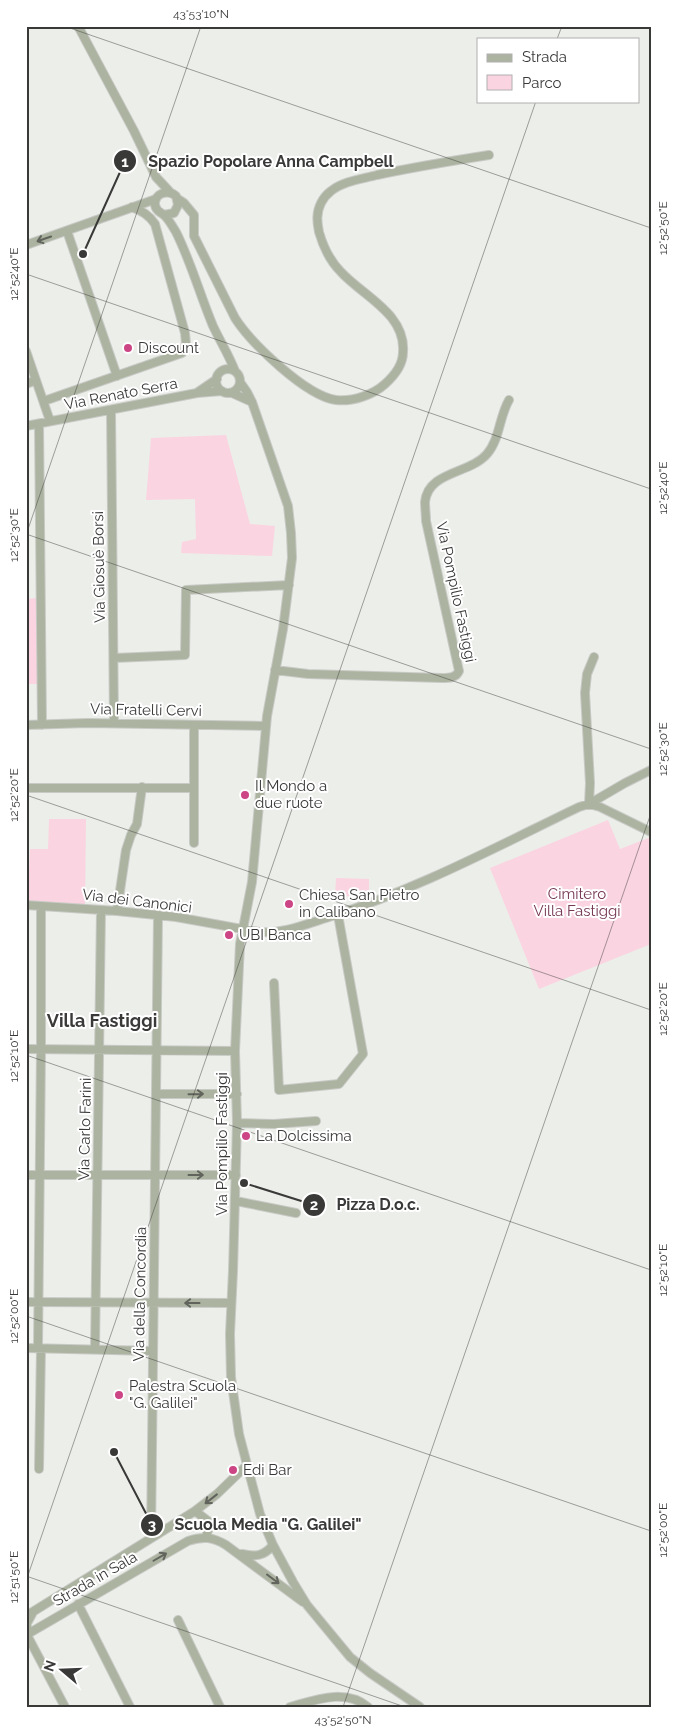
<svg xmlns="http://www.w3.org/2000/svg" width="677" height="1733" font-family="Raleway,sans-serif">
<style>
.green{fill:#fbd4e1}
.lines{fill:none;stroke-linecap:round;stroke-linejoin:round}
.minor-casing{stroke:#c8cac6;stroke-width:10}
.minor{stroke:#acb3a0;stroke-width:8}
.oneway{stroke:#61645c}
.ticks{fill:none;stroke:#393a38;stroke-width:1;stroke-opacity:0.45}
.poi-dot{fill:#cc4584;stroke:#fff;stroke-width:2}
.labels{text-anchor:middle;stroke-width:4;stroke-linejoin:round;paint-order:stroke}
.poi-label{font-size:15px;fill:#393a38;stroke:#fff;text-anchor:start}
.street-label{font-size:15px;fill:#393a38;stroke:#fff}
.park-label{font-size:15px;fill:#753752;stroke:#fff}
.quarter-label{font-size:18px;font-weight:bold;fill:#3a3b38;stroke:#fff}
.leader{fill:none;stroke:#393a38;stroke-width:2}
.callout-dot{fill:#393a38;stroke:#fff;stroke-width:2}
.mark-label{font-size:15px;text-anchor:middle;font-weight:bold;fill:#fff}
.callout-label{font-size:16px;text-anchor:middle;font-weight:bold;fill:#393a38;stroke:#fff;stroke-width:4;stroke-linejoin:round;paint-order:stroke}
.neatline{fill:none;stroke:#393a38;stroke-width:2}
.ticks-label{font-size:12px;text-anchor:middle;fill:#393a38}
</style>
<rect width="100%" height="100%" fill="#eceeea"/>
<!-- green -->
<path class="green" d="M226,435L250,524L275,526L272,556L181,553L182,542L196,539L195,499L146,500L151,438Z
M37,598L38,684H26V599Z
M49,819H86L85,905H46L43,901L38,903L28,902L30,849H48Z
M608,820L620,849L651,837V944L539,989L490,868Z
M336,878L369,879V897L335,896Z"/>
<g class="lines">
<defs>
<path id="minor" d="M78,26L134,131L156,177L170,192
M178,199L184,203L194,215V236L235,318C251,343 306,396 336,400C352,402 373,395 385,384C394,376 403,365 403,352C406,314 363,296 341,272C331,262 323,246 319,232C317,222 316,213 321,203C323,199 327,194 331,191C343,181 362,179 377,175C414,167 451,161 489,155
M164,215L174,213L178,205L176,196C168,189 154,193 155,205C156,212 161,212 165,216C169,220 173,227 176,232C191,262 200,295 213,326C220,341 229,355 235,371
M67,231L117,376
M26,245L156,199
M26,351L50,421
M216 381a12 12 0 1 1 24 0a12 12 0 1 1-24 0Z
M240,382L247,392L252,402L288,506L291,533L292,558L283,629L267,716L252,882L240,944L235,1051L237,1123L233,1271L230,1334L231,1377L239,1434L260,1514L273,1545L293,1582L307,1605L350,1657L370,1673L420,1707
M26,384L36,380
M198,392L217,379
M232,393L252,402
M44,401L182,353L186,344L185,333L155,224C149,215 142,211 132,207
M111,410L114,723
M39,424L42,725
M26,426L197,393L222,391
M114,658L185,655L186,590L289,585
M275,670L308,674L442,678C449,678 456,678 459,671L426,521C426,515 425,508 425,502C428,471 470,474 487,454C500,439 499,417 509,400
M26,725L87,723L266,726
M26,788H194
M589,804L590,783L585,693L587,674L594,657
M589,804L600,807L651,832
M194,843V725
M26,905L117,911L176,917L259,932C282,934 304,925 326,918C414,891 496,847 579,807L589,804L625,783L651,770
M117,911L126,850L131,835L137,824L142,787
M274,983L279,1090L339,1084L363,1054L338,915
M26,1049L235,1051
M156,1094H237
M237,1123L274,1124L316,1121
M26,1175H236
M236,1201L296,1213
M26,1302L231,1303
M26,1348L153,1351
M38,1348L41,1049V906
M95,1349L101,910
M39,1469L41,1348
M195,1511L208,1521L209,1527L206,1537
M151,1538L158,916
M242,1554C256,1557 264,1556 273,1545
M78,1604L130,1707
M32,1614L27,1623V1635L65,1707
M26,1616L195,1511L217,1494L247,1465
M178,1620L220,1707
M26,1635L188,1541C203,1536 213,1537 226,1545L303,1602
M290,1707C315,1700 345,1688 368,1707"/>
</defs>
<!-- minor casing -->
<use href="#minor" class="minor-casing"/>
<!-- minor -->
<use href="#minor" class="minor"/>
</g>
<!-- one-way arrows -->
<defs><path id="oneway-shaft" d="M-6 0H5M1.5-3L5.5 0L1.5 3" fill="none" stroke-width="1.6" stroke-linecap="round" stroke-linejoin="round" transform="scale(1.25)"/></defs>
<g class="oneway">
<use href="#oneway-shaft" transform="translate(44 239) rotate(161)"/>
<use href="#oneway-shaft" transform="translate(196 1094) rotate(-1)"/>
<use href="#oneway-shaft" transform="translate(196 1175)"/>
<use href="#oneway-shaft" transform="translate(192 1303) rotate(-180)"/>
<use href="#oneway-shaft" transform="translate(211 1499) rotate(142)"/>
<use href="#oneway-shaft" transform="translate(160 1557) rotate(-30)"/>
<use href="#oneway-shaft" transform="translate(273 1579) rotate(37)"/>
</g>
<!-- ticks -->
<path class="ticks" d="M64,26L651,228M557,39L562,26M26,274L651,489M26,534L651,749M26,535L201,26M26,795L651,1010M26,1055L651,1270M26,1316L651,1531M26,1576L405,1707M26,1581L536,101M343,1707L651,813"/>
<!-- markers -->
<g class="poi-dot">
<circle cx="128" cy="348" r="5"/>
<circle cx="245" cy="795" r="5"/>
<circle cx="289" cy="904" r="5"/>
<circle cx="229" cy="935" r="5"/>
<circle cx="246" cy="1136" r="5"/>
<circle cx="119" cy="1395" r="5"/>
<circle cx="233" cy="1470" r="5"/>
</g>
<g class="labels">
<!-- poi labels -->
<g class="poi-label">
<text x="138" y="353">Discount</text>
<text x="255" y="791">Il Mondo a<tspan x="255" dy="17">due ruote</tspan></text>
<text x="299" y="900">Chiesa San Pietro<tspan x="299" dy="17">in Calibano</tspan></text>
<text x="239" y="940">UBI Banca</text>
<text x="256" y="1141">La Dolcissima</text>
<text x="129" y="1391">Palestra Scuola<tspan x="129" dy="17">"G. Galilei"</tspan></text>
<text x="243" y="1475">Edi Bar</text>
</g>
<!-- street labels -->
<g class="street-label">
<text transform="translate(121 394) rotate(-11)" y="5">Via Renato Serra</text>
<text transform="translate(99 567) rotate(-91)" y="5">Via Giosuè Borsi</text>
<text transform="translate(456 592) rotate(78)" y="5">Via Pompilio Fastiggi</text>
<text transform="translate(146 710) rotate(1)" y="5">Via Fratelli Cervi</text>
<text transform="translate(137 901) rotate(7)" y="5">Via dei Canonici</text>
<text transform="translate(85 1129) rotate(-89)" y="5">Via Carlo Farini</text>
<text transform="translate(222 1144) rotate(-90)" y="5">Via Pompilio Fastiggi</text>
<text transform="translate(140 1294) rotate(-89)" y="5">Via della Concordia</text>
<text transform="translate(95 1579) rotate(-30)" y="5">Strada in Sala</text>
</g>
<!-- park labels -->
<g class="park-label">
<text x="577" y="899">Cimitero<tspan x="577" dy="17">Villa Fastiggi</tspan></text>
</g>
<!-- quarter labels -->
<g class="quarter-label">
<text x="102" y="1027">Villa Fastiggi</text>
</g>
</g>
<!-- callouts -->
<path class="leader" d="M83 254L125 161M244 1183L314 1205M114 1452L152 1525"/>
<g class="callout-dot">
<circle cx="83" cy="254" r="5"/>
<circle cx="244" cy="1183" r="5"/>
<circle cx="114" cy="1452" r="5"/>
<circle cx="125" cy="161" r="12"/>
<circle cx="314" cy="1205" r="12"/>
<circle cx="152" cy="1525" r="12"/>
</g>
<g class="mark-label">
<text x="125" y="167">1</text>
<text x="314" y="1210">2</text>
<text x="152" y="1530">3</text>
</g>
<g class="callout-label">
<text x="271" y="167">Spazio Popolare Anna Campbell</text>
<text x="378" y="1210">Pizza D.o.c.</text>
<text x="268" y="1530">Scuola Media "G. Galilei"</text>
</g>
<!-- border -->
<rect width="677" height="1733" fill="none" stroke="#ffffff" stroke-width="55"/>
<!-- legend -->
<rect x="477" y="38" width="162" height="65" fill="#ffffff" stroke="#b0b0af"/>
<rect x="487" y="54" width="25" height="8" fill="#acb3a0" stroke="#b0b0af"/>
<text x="522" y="62" font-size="15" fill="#393a38">Strada</text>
<rect x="487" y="75" width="25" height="15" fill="#fbd4e1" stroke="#b0b0af"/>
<text x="522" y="88" font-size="15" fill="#393a38">Parco</text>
<!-- north arrow -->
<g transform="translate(62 1670) rotate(289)" stroke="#ffffff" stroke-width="4" paint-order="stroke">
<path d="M0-4L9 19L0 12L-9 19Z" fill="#393a38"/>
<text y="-8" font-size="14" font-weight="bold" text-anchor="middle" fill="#393a38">N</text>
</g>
<rect x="28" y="28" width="622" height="1678" class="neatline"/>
<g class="ticks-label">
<text x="201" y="18">43°53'10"N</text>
<text transform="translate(663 228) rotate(-90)" y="4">12°52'50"E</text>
<text transform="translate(14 274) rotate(-90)" y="4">12°52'40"E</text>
<text transform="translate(663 488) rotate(-90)" y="4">12°52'40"E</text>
<text transform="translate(14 535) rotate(-90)" y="4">12°52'30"E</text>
<text transform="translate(663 749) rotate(-90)" y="4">12°52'30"E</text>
<text transform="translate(14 795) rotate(-90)" y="4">12°52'20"E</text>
<text transform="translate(663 1009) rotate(-90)" y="4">12°52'20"E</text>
<text transform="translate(14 1056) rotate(-90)" y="4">12°52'10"E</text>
<text transform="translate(663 1270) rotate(-90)" y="4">12°52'10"E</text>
<text transform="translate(14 1316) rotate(-90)" y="4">12°52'00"E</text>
<text transform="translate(663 1530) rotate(-90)" y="4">12°52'00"E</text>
<text transform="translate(14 1577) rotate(-90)" y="4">12°51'50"E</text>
<text x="343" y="1724">43°52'50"N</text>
</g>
</svg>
